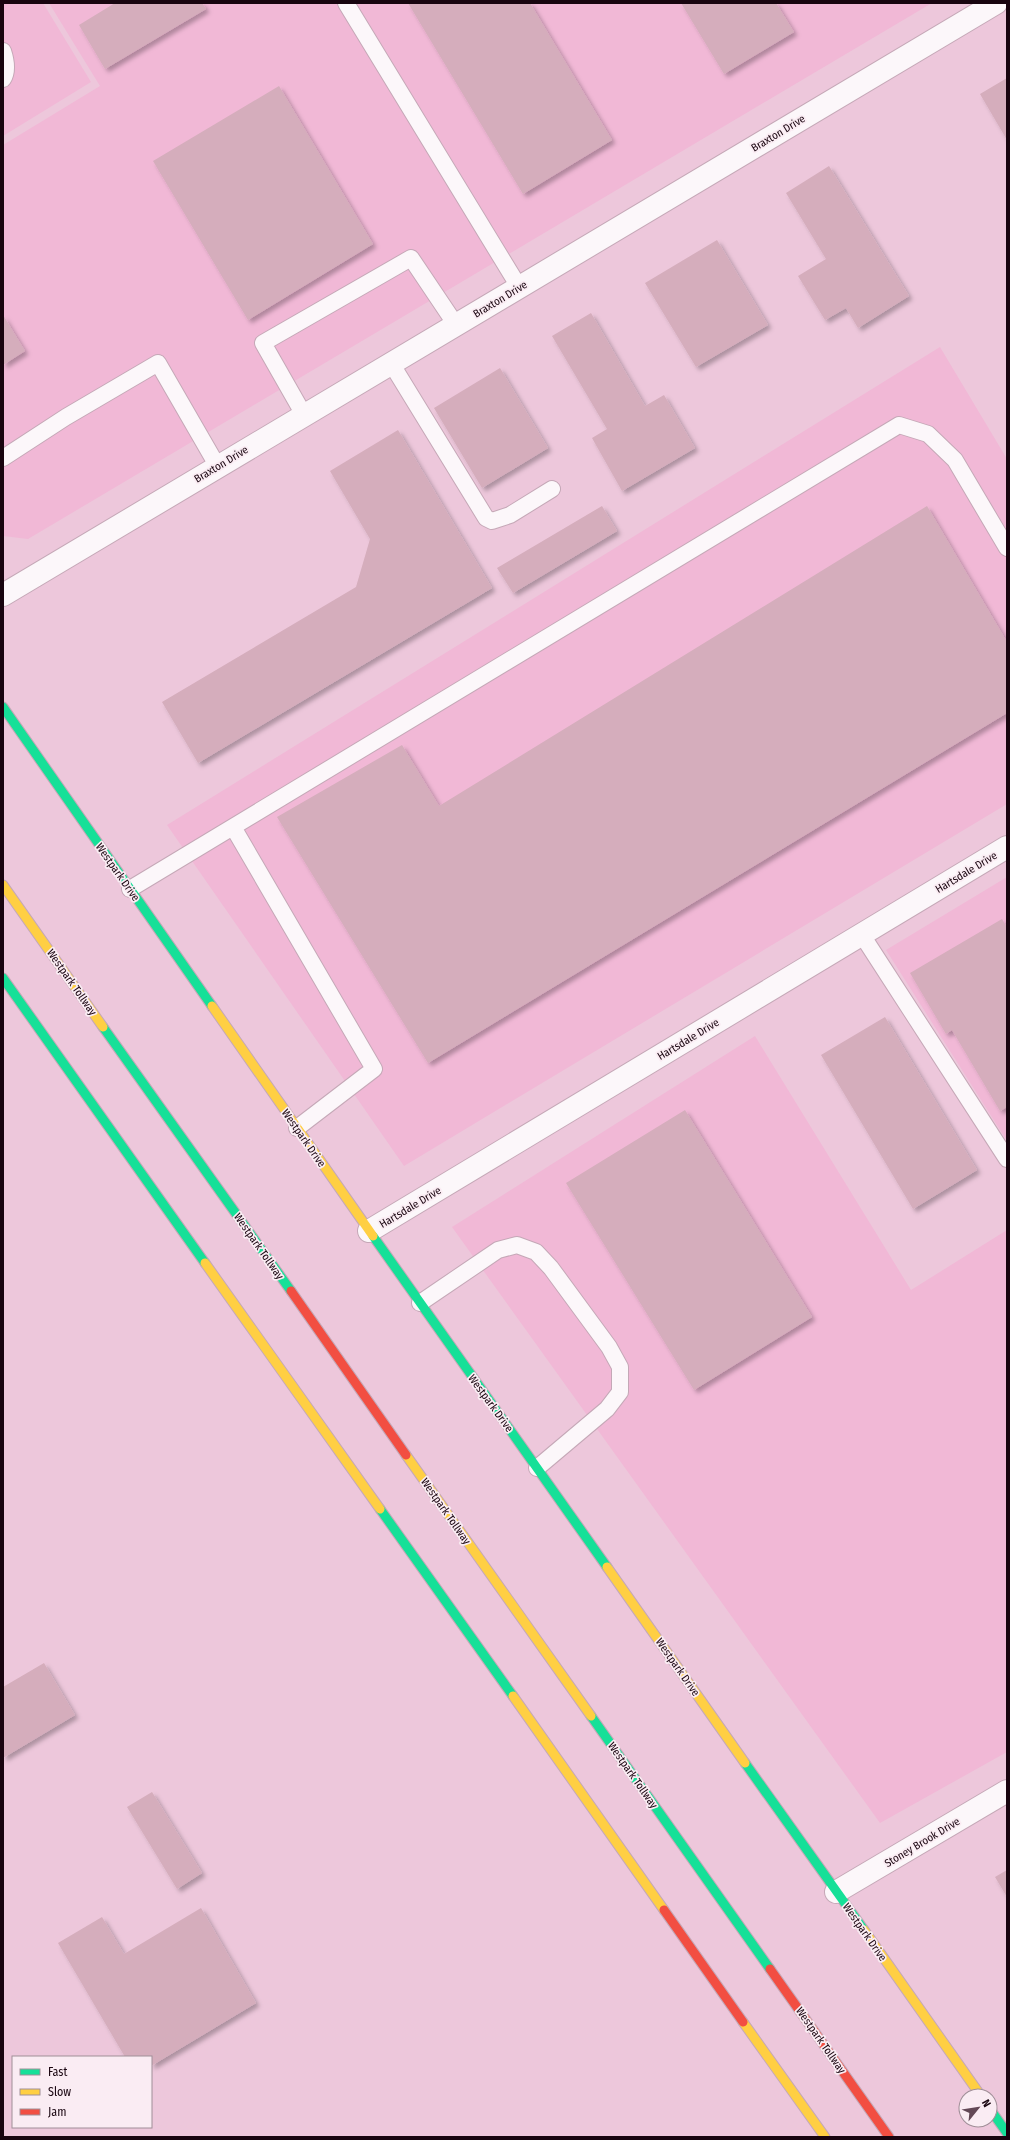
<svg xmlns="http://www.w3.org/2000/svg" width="1010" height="2140" font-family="'Fira Sans Condensed',sans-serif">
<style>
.built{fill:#f1b8d6}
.building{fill:#d5adbc;filter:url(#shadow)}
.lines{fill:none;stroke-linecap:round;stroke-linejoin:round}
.lane-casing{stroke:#c5a8b7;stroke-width:18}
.street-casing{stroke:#c5a8b7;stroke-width:24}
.fast-casing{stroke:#c5a8b7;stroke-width:11}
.slow-casing{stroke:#c5a8b7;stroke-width:11}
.jam-casing{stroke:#c5a8b7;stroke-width:11}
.lane{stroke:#fcf7fa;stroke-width:16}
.street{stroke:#fcf7fa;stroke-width:22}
.fast{stroke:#16e098;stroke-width:9}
.slow{stroke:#ffcf43;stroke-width:9}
.jam{stroke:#f24e42;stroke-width:9}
.labels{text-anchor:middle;stroke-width:3.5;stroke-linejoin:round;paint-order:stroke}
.street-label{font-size:11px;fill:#18040f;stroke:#faecf3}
</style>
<defs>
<filter id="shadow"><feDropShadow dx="3.5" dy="3.5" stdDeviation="2" flood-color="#0004"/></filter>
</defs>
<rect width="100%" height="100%" fill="#edc7db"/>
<!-- built -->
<path class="built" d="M3,3H43L91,82L3,136Z
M49,3H932L28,539L3,536V145L100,86Z
M940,347L1007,459V804L404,1166L167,825Z
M1007,877V1141L886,950Z
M755,1036L911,1290L1007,1230V1752L880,1823L452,1227Z"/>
<!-- building -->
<path class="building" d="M115,3H202L206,9L105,69L79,25Z
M408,3H530L612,140L523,194Z
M681,3H776L794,32L724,74Z
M1007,78V140L980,94Z
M279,86L373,244L248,320L153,161Z
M829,166L909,296L858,328L846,308L825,320L798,276L826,259L786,193Z
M717,240L768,325L696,367L645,283Z
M591,313L645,406L664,395L695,448L622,491L592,438L607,429L552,336Z
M3,315L25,351L3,365Z
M500,368L548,448L482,488L434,408Z
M398,430L492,588L198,763L162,702L356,587L370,539L330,471Z
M602,506L617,531L513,593L497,568Z
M927,506L1007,642V713L428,1063L277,817L402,745L439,806Z
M1002,919L1007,928V1107L1000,1111L952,1030L946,1034L910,973Z
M885,1017L977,1170L913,1209L821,1055Z
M685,1110L812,1317L694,1390L566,1183Z
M44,1663L75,1715L3,1758V1687Z
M152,1792L202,1873L177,1889L127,1807Z
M1007,1870V1897L995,1877Z
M201,1908L256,2003L151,2066V2057H125L58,1943L102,1917L124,1954Z"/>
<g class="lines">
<defs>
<path id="lane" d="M346,3L519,287
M3,51C6,60 8,71 3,79
M391,363L486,518L492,521L510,515L552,489
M304,415L263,343L411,258L456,325
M3,458L66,417L158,363L218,467
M233,827L374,1069L297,1128
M130,889L899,425L928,434L955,460L1007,548
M862,935L1007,1159
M420,1303L498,1250L517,1245L536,1252L551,1268L609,1347L620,1367V1392L607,1409L537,1468"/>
<path id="street" d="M3,595L996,3
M369,1231L1007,847
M836,1892L1007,1791"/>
<path id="fast" d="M3,707L212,1006
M3,978L205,1263
M103,1027L291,1291
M373,1236L607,1567
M380,1509L513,1696
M591,1716L770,1969
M745,1763L864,1930
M990,2109L1007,2133"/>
<path id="slow" d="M3,885L103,1027
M212,1006L373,1236
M205,1263L380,1509
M406,1455L591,1716
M607,1567L745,1763
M513,1696L664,1910
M864,1930L981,2096
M743,2022L825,2137"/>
<path id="jam" d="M291,1291L406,1455
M664,1910L743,2022
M770,1969L889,2137"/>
</defs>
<!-- lane casing -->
<use href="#lane" class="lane-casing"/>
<!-- street casing -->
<use href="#street" class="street-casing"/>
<!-- fast casing -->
<use href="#fast" class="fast-casing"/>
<!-- slow casing -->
<use href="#slow" class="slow-casing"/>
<!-- jam casing -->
<use href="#jam" class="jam-casing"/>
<!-- lane -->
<use href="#lane" class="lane"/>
<!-- street -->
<use href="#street" class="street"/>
<!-- fast -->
<use href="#fast" class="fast"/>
<!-- slow -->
<use href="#slow" class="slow"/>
<!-- jam -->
<use href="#jam" class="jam"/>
</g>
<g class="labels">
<!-- street labels -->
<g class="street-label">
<text transform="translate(778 133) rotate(-31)" y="4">Braxton Drive</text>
<text transform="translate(500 299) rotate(-31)" y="4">Braxton Drive</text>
<text transform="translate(221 464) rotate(-31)" y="4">Braxton Drive</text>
<text transform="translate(118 872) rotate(55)" y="4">Westpark Drive</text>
<text transform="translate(966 872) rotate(-31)" y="4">Hartsdale Drive</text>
<text transform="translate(72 982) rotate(55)" y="4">Westpark Tollway</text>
<text transform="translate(688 1039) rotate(-31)" y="4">Hartsdale Drive</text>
<text transform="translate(304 1138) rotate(55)" y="4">Westpark Drive</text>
<text transform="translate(410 1207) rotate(-31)" y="4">Hartsdale Drive</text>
<text transform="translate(259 1246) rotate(55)" y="4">Westpark Tollway</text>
<text transform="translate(491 1403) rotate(54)" y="4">Westpark Drive</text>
<text transform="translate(446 1511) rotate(55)" y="4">Westpark Tollway</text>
<text transform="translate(678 1667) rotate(55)" y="4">Westpark Drive</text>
<text transform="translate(633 1775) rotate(55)" y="4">Westpark Tollway</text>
<text transform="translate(922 1842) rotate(-31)" y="4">Stoney Brook Drive</text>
<text transform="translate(865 1932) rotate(55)" y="4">Westpark Drive</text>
<text transform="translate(821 2040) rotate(55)" y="4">Westpark Tollway</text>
</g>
</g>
<!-- border -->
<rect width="1010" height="2140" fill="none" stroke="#18040f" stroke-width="8"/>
<!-- legend -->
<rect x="12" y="2056" width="140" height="72" fill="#faecf3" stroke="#a08f98"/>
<rect x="20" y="2069" width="20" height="6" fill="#16e098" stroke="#a08f98"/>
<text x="48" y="2076" font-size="12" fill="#18040f">Fast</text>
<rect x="20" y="2089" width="20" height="6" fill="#ffcf43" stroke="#a08f98"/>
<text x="48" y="2096" font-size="12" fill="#18040f">Slow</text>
<rect x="20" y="2109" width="20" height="6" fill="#f24e42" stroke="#a08f98"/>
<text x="48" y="2116" font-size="12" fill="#18040f">Jam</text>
<!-- north arrow -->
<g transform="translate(978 2108) rotate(60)"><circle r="19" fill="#faecf3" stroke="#a08f98"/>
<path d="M0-3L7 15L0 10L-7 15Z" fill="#634856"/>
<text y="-6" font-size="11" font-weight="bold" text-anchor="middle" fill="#18040f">N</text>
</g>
</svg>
